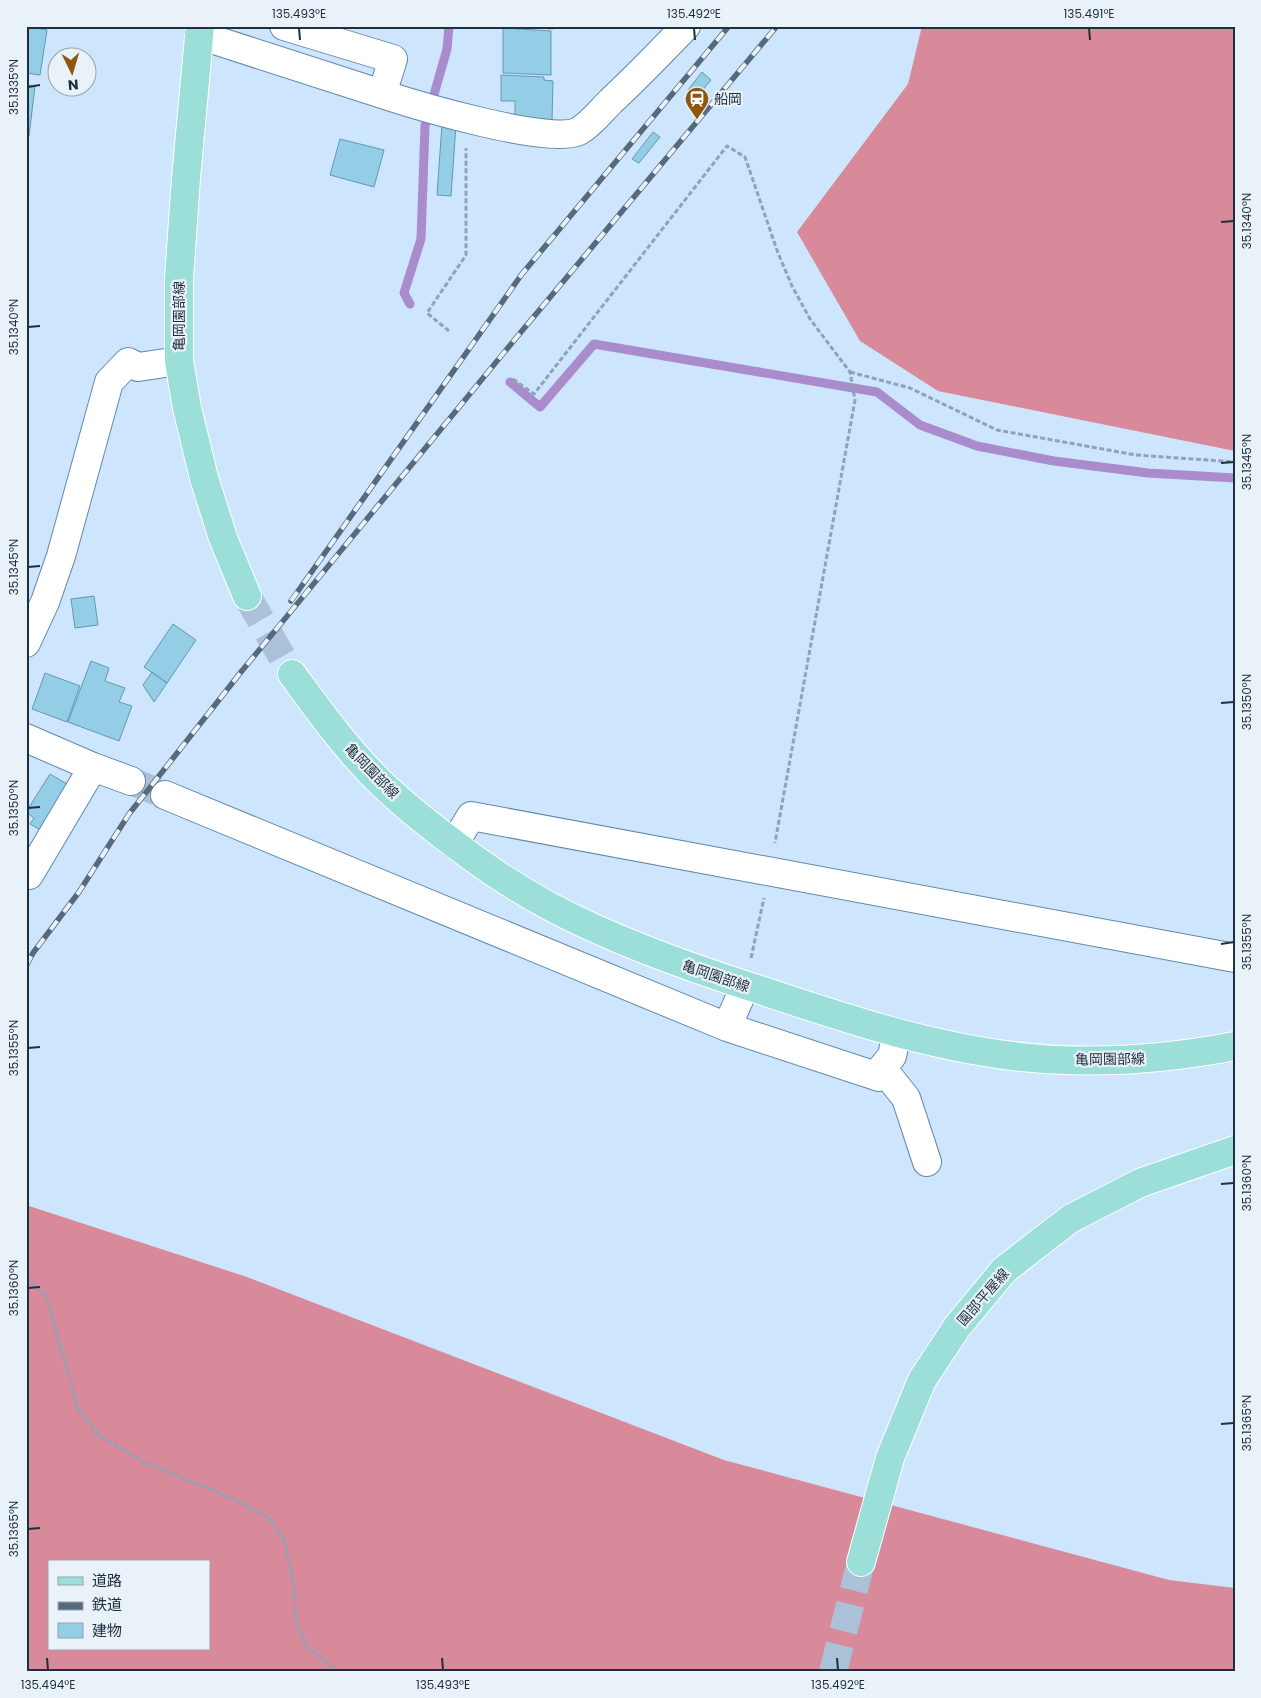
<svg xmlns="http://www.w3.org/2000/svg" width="1261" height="1698" font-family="Poppins,'Noto Sans JP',sans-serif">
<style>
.forest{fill:#d88a9a;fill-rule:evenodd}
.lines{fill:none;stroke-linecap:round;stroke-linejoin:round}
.stream{stroke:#aa8bcb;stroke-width:9}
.building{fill:#94cee6;stroke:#6099b0}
.minor-tunnel{stroke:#aac1d7;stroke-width:28;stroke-dasharray:28 14;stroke-linecap:butt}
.primary-tunnel{stroke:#aac1d7;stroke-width:28;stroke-dasharray:28 14;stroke-linecap:butt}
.minor-casing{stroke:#6188ab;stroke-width:30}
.primary-casing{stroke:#fff;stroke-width:30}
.path{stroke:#8da3b7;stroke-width:3;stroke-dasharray:5 2.5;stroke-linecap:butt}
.minor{stroke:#fff;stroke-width:28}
.primary{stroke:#9bdfd8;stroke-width:28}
.rail-casing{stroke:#566a7b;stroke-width:5.5}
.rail{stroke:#e9f1f9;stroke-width:4;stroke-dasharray:11;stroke-linecap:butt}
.ticks{fill:none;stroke:#1e2f3d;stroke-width:2}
.labels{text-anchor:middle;stroke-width:4.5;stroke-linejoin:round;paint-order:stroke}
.poi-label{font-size:14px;fill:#1e2f3d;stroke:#e9f1f9;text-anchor:start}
.street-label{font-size:14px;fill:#1e2f3d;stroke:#e9f1f9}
.neatline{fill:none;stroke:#1e2f3d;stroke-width:2}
.ticks-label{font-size:12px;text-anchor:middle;fill:#1e2f3d}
</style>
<rect width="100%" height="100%" fill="#cde6fd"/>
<!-- forest -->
<path class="forest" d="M922,26H1235V451L938,391L860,341L797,232L908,84Z
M26,1205L247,1277L724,1460L1169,1580L1235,1588V1672H26ZM49,1562H209V1649H49Z"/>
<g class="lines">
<!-- stream -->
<path class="stream" d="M410,304L404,293L421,239L425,126L447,49L449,26
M510,382L540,407L594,344L877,392L920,425L977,446L1054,461L1148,473L1235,478"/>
</g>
<!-- building -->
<path class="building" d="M26,26L47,30L40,75L26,73Z
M513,26H553V29Z
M503,28L551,31V75L503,73Z
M702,72L711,80L697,97L688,90Z
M501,75L544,77V80L553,81L552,120L544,119L543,123L515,121V101H501Z
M26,85L35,86L29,136H26Z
M442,124L456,125L451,196L437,195Z
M653,132L660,137L639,163L632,159Z
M340,139L384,150L374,187L330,175Z
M94,596L98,625L75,628L71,599Z
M173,624L196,640L167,683L144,667Z
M91,661L109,668L105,681L125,688L119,702L132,706L119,741L68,722Z
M152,672L167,683L154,702L143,685Z
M45,673L80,686L67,722L32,709Z
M50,774L72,787L44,832L30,824L34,818L26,812Z"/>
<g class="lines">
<!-- minor-tunnel -->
<path class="minor-tunnel" d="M131,781L165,795"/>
<!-- primary-tunnel -->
<path class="primary-tunnel" d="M247,596L292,674
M833,1672L861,1562"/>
<defs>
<path id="minor" d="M284,26L393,59L382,94C415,105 552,146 579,131C591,124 601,111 610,102C636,78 661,52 686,26
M199,35L382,94
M26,643L45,602L61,556L109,382L128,362L138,367L179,361
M26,738L93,767L131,781
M165,795L727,1027L745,986
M454,844L471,816L1235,958
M26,873L29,875L93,767
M727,1027L879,1077L882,1068L892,1056L897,1033
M882,1068L906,1098L927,1162"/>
<path id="primary" d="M200,26L186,178L179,279V361L187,408L204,478L223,538L247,596
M292,674C317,708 342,743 372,774C396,799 425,822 453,843C483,866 517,889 551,907C615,941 685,966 754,988C838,1016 923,1045 1012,1056C1086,1065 1162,1060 1235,1046
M861,1562L890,1458L922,1380L957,1327L1004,1270L1070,1219L1140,1183L1235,1150"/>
</defs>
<!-- minor casing -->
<use href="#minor" class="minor-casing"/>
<!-- primary casing -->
<use href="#primary" class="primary-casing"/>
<!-- path -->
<path class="path" d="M449,331L427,313L466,255V148
M850,372L910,388L997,430L1136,455L1235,462
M513,379L534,394L727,146L745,157L778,253L792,286L810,319L850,372L855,400L775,843
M751,958L764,898
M26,1278L46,1296L78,1408L98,1435L146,1463L241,1502L270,1519L284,1540L293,1581L296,1620L306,1646L338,1672"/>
<!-- minor -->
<use href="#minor" class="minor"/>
<!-- primary -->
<use href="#primary" class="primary"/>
<defs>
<path id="rail" d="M291,601L522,274L729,26
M26,966L33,953L79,892L129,814L241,672L516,338L777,26"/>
</defs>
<!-- rail casing -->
<use href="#rail" class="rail-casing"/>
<!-- rail -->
<use href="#rail" class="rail"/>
</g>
<!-- ticks -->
<path class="ticks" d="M299,28L300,40M694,28L695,40M1089,28L1090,40M28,87L40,85M1221,222L1234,221M28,327L40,326M1221,463L1234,462M28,567L40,566M1221,703L1234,702M28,808L40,807M1221,944L1234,942M28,1048L40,1047M1221,1184L1234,1183M28,1288L40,1287M1221,1424L1234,1423M28,1529L40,1528M47,1658L48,1670M442,1658L443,1670M837,1658L838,1670"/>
<!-- icons -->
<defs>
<symbol id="station-pin" viewBox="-11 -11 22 30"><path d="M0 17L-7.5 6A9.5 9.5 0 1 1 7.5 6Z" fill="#8e570d" stroke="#e9f1f9"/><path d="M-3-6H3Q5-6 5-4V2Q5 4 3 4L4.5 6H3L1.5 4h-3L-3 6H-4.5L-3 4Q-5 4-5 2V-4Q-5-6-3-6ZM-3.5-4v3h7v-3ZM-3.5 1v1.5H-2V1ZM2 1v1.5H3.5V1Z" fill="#fff"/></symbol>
</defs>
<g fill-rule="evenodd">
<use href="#station-pin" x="683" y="85" width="28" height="38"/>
</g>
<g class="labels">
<!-- poi labels -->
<g class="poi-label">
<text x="714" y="104">船岡</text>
</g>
<!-- street labels -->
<g class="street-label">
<text transform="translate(179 316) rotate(-90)" y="5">亀岡園部線</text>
<text transform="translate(372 771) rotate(46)" y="5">亀岡園部線</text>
<text transform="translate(716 976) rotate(19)" y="5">亀岡園部線</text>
<text transform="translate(1110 1059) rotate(-1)" y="5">亀岡園部線</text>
<text transform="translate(983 1297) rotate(-49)" y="5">園部平屋線</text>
</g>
</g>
<!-- border -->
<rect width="1261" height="1698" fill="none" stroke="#e9f1f9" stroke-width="55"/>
<!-- legend -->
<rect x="48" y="1560" width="162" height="90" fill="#e9f1f9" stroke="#98a3ae"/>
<rect x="58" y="1577" width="25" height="8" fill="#9bdfd8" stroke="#98a3ae"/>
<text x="92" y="1586" font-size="15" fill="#1e2f3d">道路</text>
<rect x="58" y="1602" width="25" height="8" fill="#566a7b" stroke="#98a3ae"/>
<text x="92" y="1610" font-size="15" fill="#1e2f3d">鉄道</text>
<rect x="58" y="1623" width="25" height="15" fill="#94cee6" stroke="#98a3ae"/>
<text x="92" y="1636" font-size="15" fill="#1e2f3d">建物</text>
<!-- north arrow -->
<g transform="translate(72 72) rotate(175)"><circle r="24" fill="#e9f1f9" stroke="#98a3ae"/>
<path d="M0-4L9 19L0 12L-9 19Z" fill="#8e570d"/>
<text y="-8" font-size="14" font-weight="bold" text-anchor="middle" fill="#1e2f3d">N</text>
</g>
<rect x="28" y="28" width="1206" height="1642" class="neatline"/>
<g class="ticks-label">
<text x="299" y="18">135.493°E</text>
<text x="694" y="18">135.492°E</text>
<text x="1089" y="18">135.491°E</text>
<text transform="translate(14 87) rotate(-90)" y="4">35.1335°N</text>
<text transform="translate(1247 221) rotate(-90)" y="4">35.1340°N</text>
<text transform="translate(14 327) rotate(-90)" y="4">35.1340°N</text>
<text transform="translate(1247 462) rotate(-90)" y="4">35.1345°N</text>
<text transform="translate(14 567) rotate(-90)" y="4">35.1345°N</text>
<text transform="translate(1247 702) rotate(-90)" y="4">35.1350°N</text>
<text transform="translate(14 808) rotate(-90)" y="4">35.1350°N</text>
<text transform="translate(1247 942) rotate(-90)" y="4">35.1355°N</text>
<text transform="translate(14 1048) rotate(-90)" y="4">35.1355°N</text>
<text transform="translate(1247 1183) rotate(-90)" y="4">35.1360°N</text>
<text transform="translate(14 1288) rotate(-90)" y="4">35.1360°N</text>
<text transform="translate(1247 1423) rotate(-90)" y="4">35.1365°N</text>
<text transform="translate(14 1529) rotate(-90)" y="4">35.1365°N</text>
<text x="48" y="1689">135.494°E</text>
<text x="443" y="1689">135.493°E</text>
<text x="838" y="1689">135.492°E</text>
</g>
</svg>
